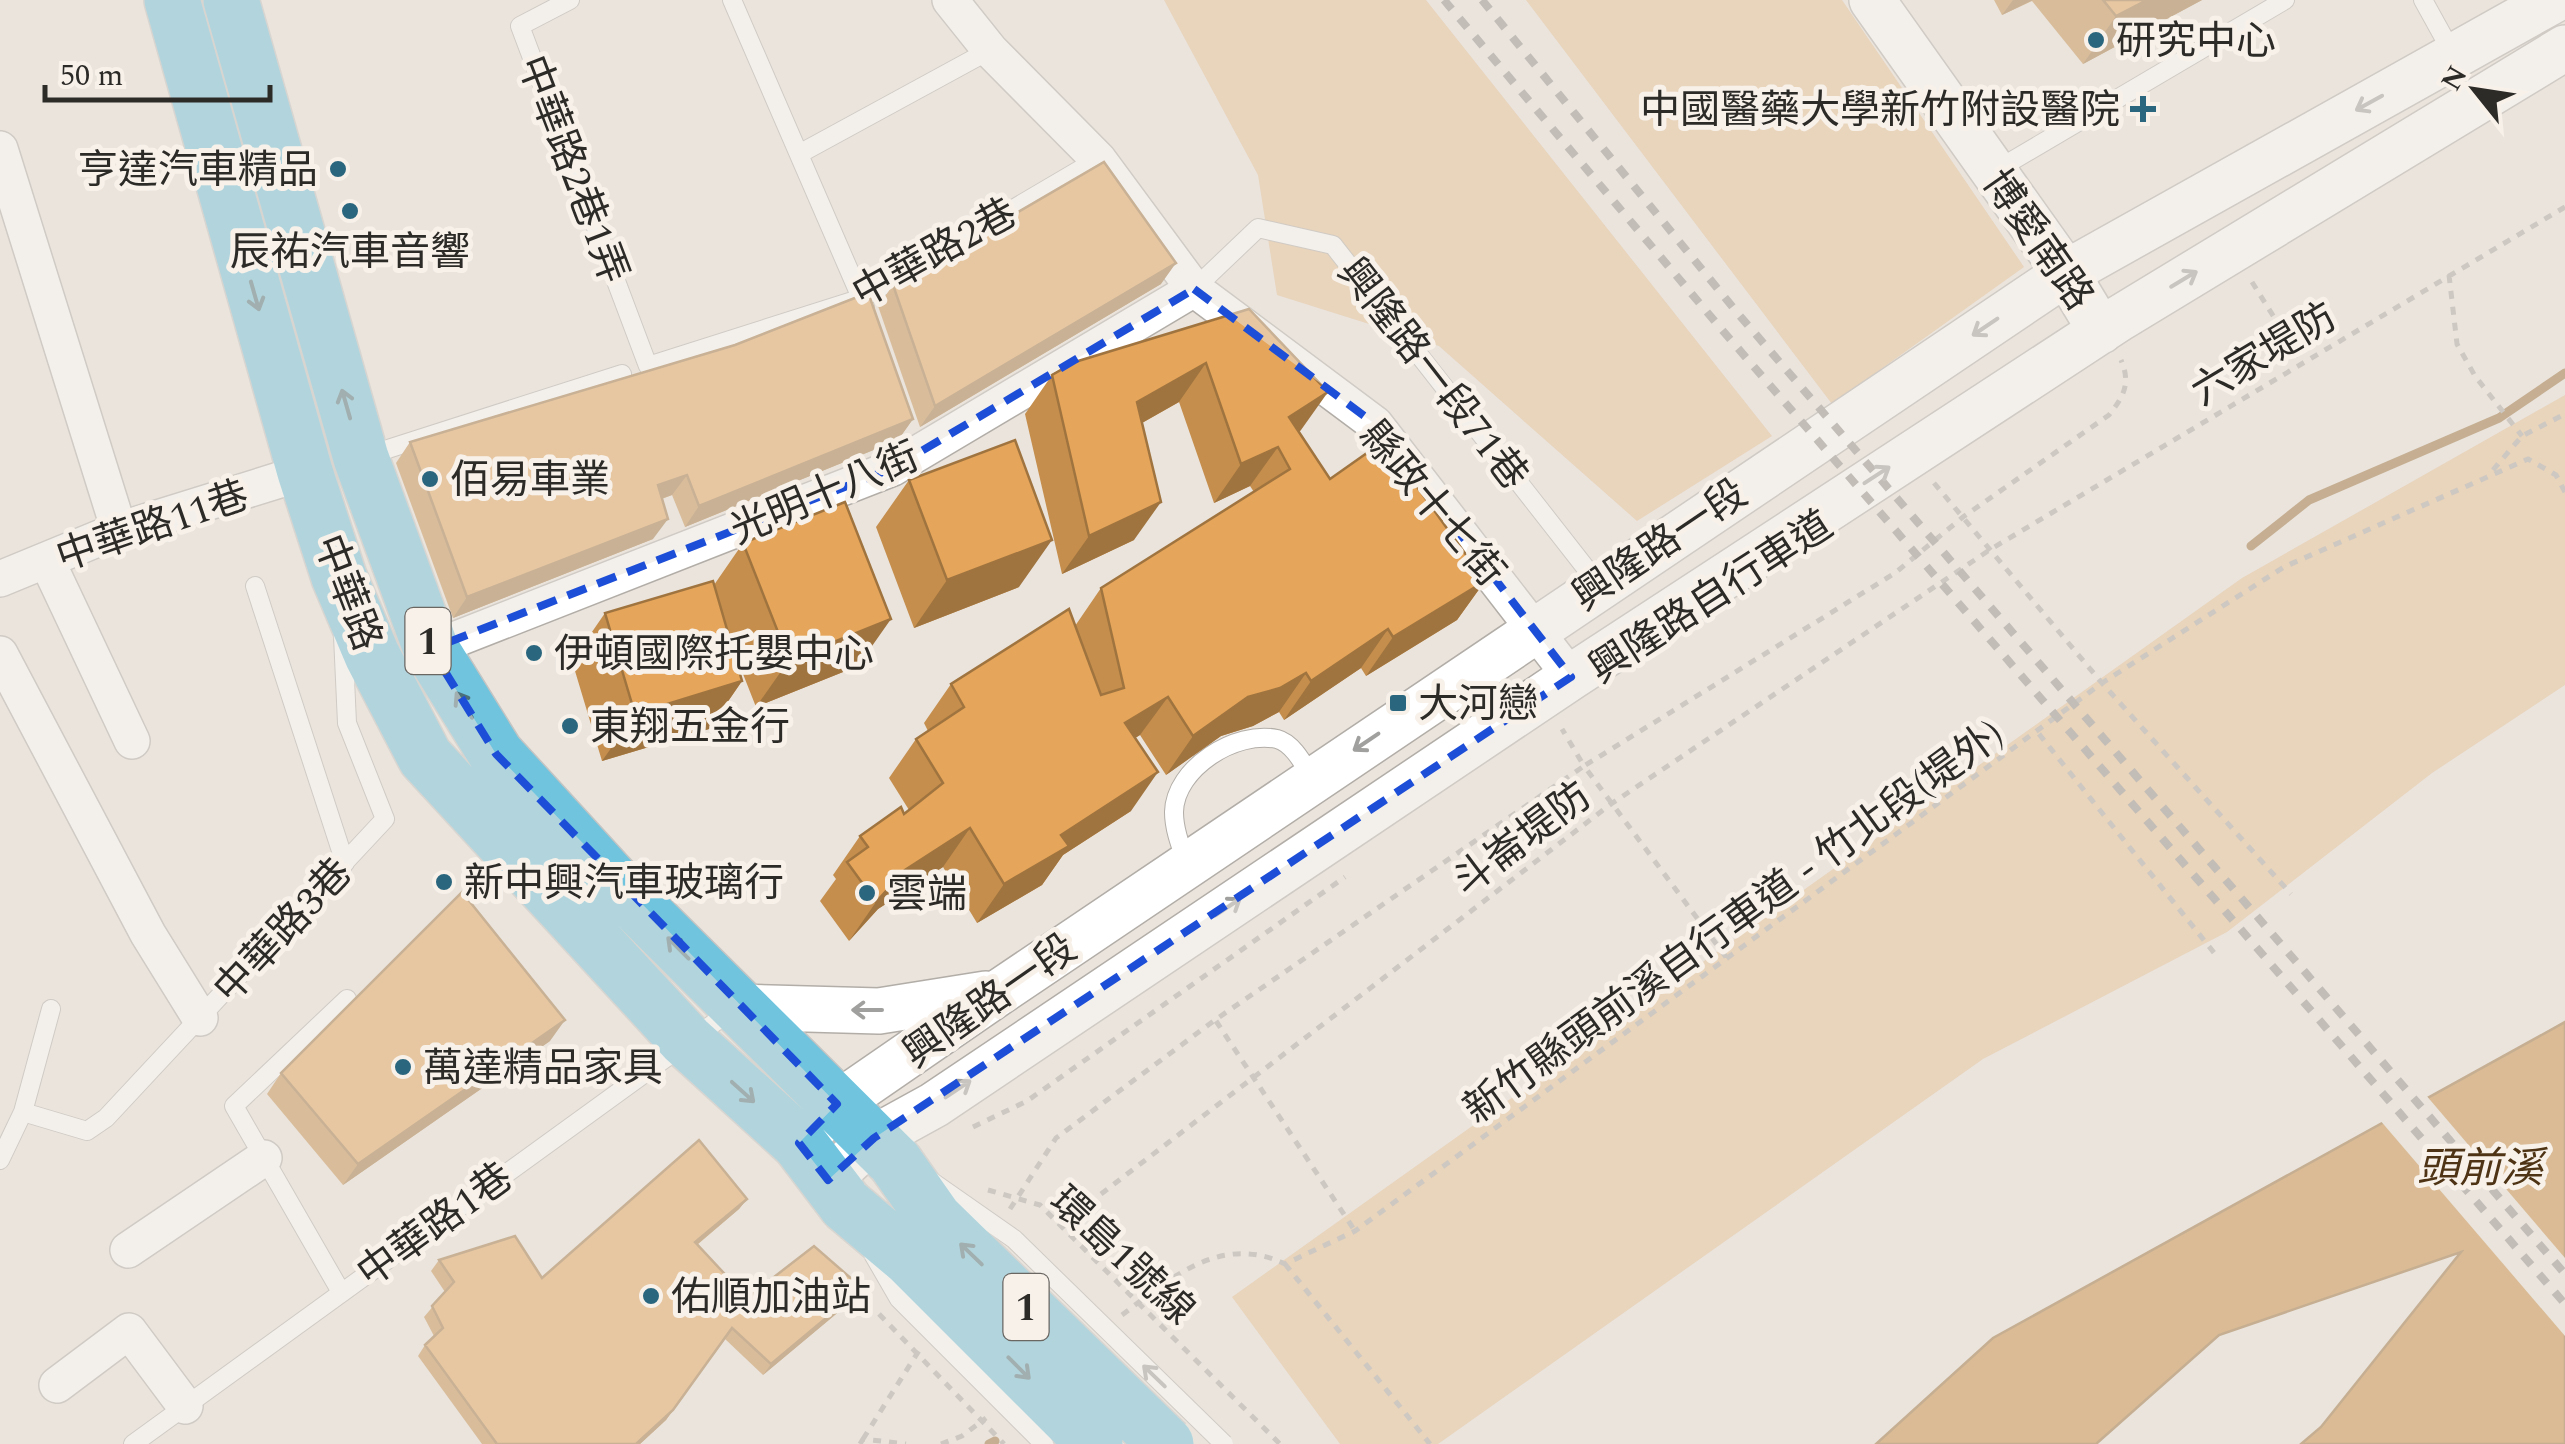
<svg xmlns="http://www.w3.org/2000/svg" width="2565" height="1444" font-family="Spectral,'Noto Sans TC',serif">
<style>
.green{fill:#e8c094}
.water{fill:#c88b3e;stroke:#9a6e37;stroke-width:2.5}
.pier{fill:#eae4dd}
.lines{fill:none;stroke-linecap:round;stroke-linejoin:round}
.stream{stroke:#9a6e37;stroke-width:9}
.service-casing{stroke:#b2ada7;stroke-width:20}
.minor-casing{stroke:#b2ada7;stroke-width:38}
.tertiary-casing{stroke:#b2ada7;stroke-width:48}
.primary-casing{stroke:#c4c4c3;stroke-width:58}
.path{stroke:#aba6a0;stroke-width:5;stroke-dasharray:8 8;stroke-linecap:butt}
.service{stroke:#fff;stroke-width:18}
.minor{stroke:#fff;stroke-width:35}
.tertiary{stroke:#fff;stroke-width:45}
.primary{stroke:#70c4de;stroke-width:55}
.rail{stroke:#928e89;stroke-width:8;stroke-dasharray:12 12;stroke-linecap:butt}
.service-bridge-casing{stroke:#b2ada7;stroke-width:20;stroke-linecap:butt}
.primary-bridge-casing{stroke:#c4c4c3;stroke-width:58;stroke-linecap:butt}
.path-bridge{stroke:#aba6a0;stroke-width:5;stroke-dasharray:8 8;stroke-linecap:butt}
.service-bridge{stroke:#fff;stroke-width:18}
.primary-bridge{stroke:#70c4de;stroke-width:55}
.wall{fill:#c58e4d}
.shaded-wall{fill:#a0743f}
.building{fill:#e5a55a;stroke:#a0743f;stroke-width:2.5}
.oneway{stroke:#a0a09e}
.oneway2{stroke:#4b707a}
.marked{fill:none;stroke:#1d4ed8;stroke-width:8;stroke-dasharray:20 12;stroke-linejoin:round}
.poi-dot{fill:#2a667e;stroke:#f7f1ea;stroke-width:4}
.labels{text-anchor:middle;stroke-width:10;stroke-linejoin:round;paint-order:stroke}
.shield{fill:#f7f1ea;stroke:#6a6662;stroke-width:2.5}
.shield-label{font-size:38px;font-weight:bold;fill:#2d2b28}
.poi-label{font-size:40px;fill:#2d2b28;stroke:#f7f1ea;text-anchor:start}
.street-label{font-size:40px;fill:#2d2b28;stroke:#f7f1ea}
.water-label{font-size:42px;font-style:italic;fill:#4e3414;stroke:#f7f1ea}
</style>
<rect width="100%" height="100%" fill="#eae4dd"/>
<!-- green -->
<path class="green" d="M1164,0H1426L1772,436L1637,521L1439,346L1277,295L1258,175Z
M1526,0H1842L2024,267L1832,404Z
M2565,395V685L2432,773L2227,932L1983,1059L1438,1444H1340L1232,1297L2242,578Z"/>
<!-- water -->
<path class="water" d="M2565,1022V1444H2301L2321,1427L2461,1252L2219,1335L2096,1444H1876L1993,1338Z"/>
<!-- pier -->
<path class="pier" d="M2425,1094L2565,1258V1336L2379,1119Z"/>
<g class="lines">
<!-- stream -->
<path class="stream" d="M2251,546L2309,500L2499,418L2565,373
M989,1444L995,1441"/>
<defs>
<path id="service" d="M570,0L520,26L648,366L862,298L1098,159
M732,0L865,307
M2423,0L2454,56
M799,154L990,50
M1993,172L2285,0
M1194,289L1258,228L1333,245L1599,585
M366,456L622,374
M255,586L345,863
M1187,864C1181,847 1174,830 1174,812C1175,768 1236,730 1277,739C1293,743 1304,765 1312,778
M23,1112L87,1131L106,1118L385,819L347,723L343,636
M0,1160L23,1112L51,1009
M341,1292L234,1106L347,999
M133,1444L732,1010"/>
<path id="minor" d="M950,0L990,50L1098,159L1194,289L1375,424L1571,677
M0,149L119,530
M47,561L132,741
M0,579L119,530L305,472
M431,649L893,468L1194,289
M0,654L148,934L200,1018
M128,1250L264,1158
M57,1385L129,1331L185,1406"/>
<path id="tertiary" d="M1872,0L2066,273L2101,331
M736,1007L879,1011L986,994
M813,1129L837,1104L998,993L2066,273L2554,0
M828,1180L874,1138L934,1105L1571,677L2120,318L2565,48"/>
<path id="primary" d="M172,0L305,472L339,577L372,655L425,757L686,1040L799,1143L846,1205
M231,0L361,458L431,649L496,754L616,885L895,1162"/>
</defs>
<!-- service casing -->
<use href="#service" class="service-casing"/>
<!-- minor casing -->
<use href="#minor" class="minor-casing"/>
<!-- tertiary casing -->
<use href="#tertiary" class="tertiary-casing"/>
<!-- primary casing -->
<use href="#primary" class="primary-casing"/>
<!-- path -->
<path class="path" d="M2449,275L2457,344L2475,376L2522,436
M2252,282L2302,362
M2493,470L2522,436L2565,414
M1934,483L2102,683L2291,894
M2039,734L2215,954
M1726,957L1584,766L1895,573L1963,517L2109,415C2124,396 2131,383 2121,360
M1216,1021L1355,1231
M973,1127L1027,1101L1345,877
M1101,1194L1611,804L1991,549L2565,207
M1010,1209L1056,1138L1215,1020L1584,766L1562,729
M1285,1264L1430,1444
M1122,1315C1171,1278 1221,1233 1285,1264L1355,1231L2102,683L2284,567L2528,459L2556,475L2565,492
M863,1439L920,1349
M860,1444L863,1439L906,1444
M941,1444L962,1436L986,1418"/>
<!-- service -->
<use href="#service" class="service"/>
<!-- minor -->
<use href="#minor" class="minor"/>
<!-- tertiary -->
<use href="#tertiary" class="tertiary"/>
<!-- primary -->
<use href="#primary" class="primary"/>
<!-- rail -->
<path class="rail" d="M1444,0L1723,331L2565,1304
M1482,0L1740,316L2565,1274"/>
<defs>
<path id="service-bridge" d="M931,1181L1014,1239L1224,1444
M873,1254L899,1299L1044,1444"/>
<path id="primary-bridge" d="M895,1162L935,1219L1166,1444
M846,1205L910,1259L1095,1444"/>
</defs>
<!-- service-bridge casing -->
<use href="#service-bridge" class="service-bridge-casing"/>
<!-- primary-bridge casing -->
<use href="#primary-bridge" class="primary-bridge-casing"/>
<!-- path-bridge -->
<path class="path-bridge" d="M988,1190L1040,1205L1280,1444
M879,1314L1004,1444"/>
<!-- service-bridge -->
<use href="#service-bridge" class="service-bridge"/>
<!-- primary-bridge -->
<use href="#primary-bridge" class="primary-bridge"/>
</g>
<!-- wall -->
<path class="wall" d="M1994,0H2202L2083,64L2032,1L2002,15Z
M1161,284L920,427L878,306L893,285Z
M1249,309L1301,430L1299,432L1330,479L1485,581L1457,620L1366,676L1361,668L1284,720L1279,712L1253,726L1221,736L1166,775L1140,735L1135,738L1131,811L1063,855L1042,885L977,923L943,867L878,909L849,941L820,901L836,879L833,875L860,836L909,810L889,778L916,739L928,731L924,723L951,684L1075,626L1101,588L1254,492L1250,486L1214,503L1179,402L1142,423L1134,540L1062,574L1025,414L1052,375Z
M913,419L898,440L685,527L672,495L662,499L653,539L453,618L396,463L410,442Z
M909,480L1019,587L914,628L876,527Z
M743,543L858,666L756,707L732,646L742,681L709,729L602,761L572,661L605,613L714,585Z
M550,1041L343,1185L267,1094L281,1073Z
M747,1199L739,1209L697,1245L747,1298L862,1288L854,1299L763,1375L725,1339L666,1420L640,1444H482L418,1356L425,1345L434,1336L424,1317L445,1292L431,1271L439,1260L542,1278Z"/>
<!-- shaded-wall -->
<path class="shaded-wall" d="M2013,0H2033L2002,15Z
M2147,0H2202L2083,64L2116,16Z
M1176,263L1161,284L920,427L935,406Z
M1206,363L1179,402L1110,441L1137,402Z
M1328,392L1301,430L1271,450L1278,447L1250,486L1214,503L1241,464L1289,417Z
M913,419L898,440L685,527L699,506Z
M687,475L672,495L643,505L658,485Z
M1161,502L1134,540L1062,574L1089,536Z
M668,519L653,539L453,618L467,597Z
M1052,540L1019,587L914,628L947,580Z
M1485,581L1457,620L1366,676L1393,637Z
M891,619L858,666L756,707L789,660Z
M1388,629L1361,668L1284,720L1311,681Z
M1306,673L1279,712L1253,726L1221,736L1166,775L1193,736L1248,697Z
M742,681L709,729L602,761L635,714Z
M1168,697L1140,735L1098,761L1125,723Z
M1158,772L1131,811L1063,855L1042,885L977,923L1004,884L1061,835Z
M970,828L943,867L878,909L849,941L876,902L905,870Z
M565,1020L550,1041L343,1185L358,1164Z
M747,1199L739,1209L687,1253L695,1242Z
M862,1288L854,1299L763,1375L771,1364Z
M732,1328L666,1420L640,1444H636Z"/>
<!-- building -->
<path class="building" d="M2103,0H2147L2116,16Z
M1104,162L1176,263L935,406L893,285Z
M865,294L867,300L870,298L913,419L699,506L687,475L658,485L668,519L467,597L410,442L735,345Z
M1249,309L1328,392L1289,417L1330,479L1384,441L1485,581L1393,637L1388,629L1311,681L1306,673L1280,688L1248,697L1193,736L1168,697L1125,723L1158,772L1061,835L1069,846L1004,884L970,828L905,870L876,902L847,862L868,847L860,836L901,807L904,814L943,783L916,739L964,707L951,684L1069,609L1101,695L1124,688L1101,588L1290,469L1278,447L1241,464L1206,363L1137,402L1161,502L1089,536L1052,375L1075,362Z
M1015,440L1052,540L947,580L909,480Z
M845,502L891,619L789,660L743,543Z
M713,581L742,681L635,714L605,613Z
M462,892L565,1020L358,1164L281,1073Z
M699,1140L747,1199L695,1242L747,1298L814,1246L862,1288L771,1364L732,1328L673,1410L636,1444H497L425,1345L443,1328L432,1306L454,1282L439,1260L515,1236L542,1278Z"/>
<!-- one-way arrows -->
<defs><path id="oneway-shaft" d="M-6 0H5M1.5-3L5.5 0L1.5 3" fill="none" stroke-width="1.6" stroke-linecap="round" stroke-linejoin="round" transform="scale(2.5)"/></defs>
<g class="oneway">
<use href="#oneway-shaft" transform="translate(2369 103) rotate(151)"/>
<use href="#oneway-shaft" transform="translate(2184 279) rotate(-31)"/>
<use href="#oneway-shaft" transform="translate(1985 327) rotate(146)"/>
<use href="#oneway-shaft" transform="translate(1877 475) rotate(-33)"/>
<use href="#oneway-shaft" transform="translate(1366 742) rotate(146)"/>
<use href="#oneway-shaft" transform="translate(1228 907) rotate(-34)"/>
<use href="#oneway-shaft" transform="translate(867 1010) rotate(-180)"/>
<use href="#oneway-shaft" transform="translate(958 1089) rotate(-34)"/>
<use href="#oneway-shaft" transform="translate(1154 1376) rotate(-136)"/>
</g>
<g class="oneway2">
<use href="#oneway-shaft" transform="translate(255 296) rotate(74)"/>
<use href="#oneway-shaft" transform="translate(346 404) rotate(-106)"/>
<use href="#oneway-shaft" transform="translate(464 705) rotate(-122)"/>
<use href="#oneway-shaft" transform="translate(678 948) rotate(-135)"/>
<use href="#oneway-shaft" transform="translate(743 1092) rotate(42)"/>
<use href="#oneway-shaft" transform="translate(971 1254) rotate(-136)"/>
<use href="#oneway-shaft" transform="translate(1019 1368) rotate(45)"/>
</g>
<!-- marked area -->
<path d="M0 0H2565V1444H0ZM1194,289L1375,424L1571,677L874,1138L828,1180L799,1143L837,1104L496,754L431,649L893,468Z" fill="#eae4dd" fill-opacity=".55" fill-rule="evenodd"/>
<path class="marked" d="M1194,289L1375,424L1571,677L874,1138L828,1180L799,1143L837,1104L496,754L431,649L893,468Z"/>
<!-- markers -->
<g class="poi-dot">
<circle cx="2096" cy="40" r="10"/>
<path d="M2138 94h10v10h10v10h-10v10h-10v-10h-10v-10h10z"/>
<circle cx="338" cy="169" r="10"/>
<circle cx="350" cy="211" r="10"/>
<circle cx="430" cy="479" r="10"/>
<circle cx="534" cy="653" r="10"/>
<rect x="1388" y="693" width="20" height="20" rx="5"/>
<circle cx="570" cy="726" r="10"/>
<circle cx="444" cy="882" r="10"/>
<circle cx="867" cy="893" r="10"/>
<circle cx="403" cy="1067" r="10"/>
<circle cx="651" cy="1296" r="10"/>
</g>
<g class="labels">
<!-- shield labels -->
<g class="shield">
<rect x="405.5" y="608" width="45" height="66" rx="8"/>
<rect x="1003.5" y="1274" width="45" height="66" rx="8"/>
</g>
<g class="shield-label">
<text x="428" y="654">1</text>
<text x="1026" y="1320">1</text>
</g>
<!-- poi labels -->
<g class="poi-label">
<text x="2116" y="54">研究中心</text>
<text x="2120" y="123" text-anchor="end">中國醫藥大學新竹附設醫院</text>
<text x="318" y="183" text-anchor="end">亨達汽車精品</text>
<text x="350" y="265" text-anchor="middle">辰祐汽車音響</text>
<text x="450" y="493">佰易車業</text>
<text x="554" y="667">伊頓國際托嬰中心</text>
<text x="1418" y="717">大河戀</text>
<text x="590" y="740">東翔五金行</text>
<text x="464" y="896">新中興汽車玻璃行</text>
<text x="887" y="907">雲端</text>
<text x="423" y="1081">萬達精品家具</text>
<text x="671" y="1310">佑順加油站</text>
</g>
<!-- street labels -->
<g class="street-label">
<text transform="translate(574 169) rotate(69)" y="14">中華路2巷1弄</text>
<text transform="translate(2039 239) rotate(55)" y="14">博愛南路</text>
<text transform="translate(934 252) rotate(-29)" y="14">中華路2巷</text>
<text transform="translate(2263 353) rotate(-31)" y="14">六家堤防</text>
<text transform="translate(1434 373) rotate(52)" y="14">興隆路一段71巷</text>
<text transform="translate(824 492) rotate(-23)" y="14">光明十八街</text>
<text transform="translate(1433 503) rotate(50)" y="14">縣政十七街</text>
<text transform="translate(152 525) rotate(-19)" y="14">中華路11巷</text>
<text transform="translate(1659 544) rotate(-34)" y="14">興隆路一段</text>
<text transform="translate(349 592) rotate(69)" y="14">中華路</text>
<text transform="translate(1710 596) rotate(-33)" y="14">興隆路自行車道</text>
<text transform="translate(1521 838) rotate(-37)" y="14">斗崙堤防</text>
<text transform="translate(1733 921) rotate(-36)" y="14">新竹縣頭前溪自行車道 - 竹北段(堤外)</text>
<text transform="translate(282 930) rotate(-47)" y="14">中華路3巷</text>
<text transform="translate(989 1000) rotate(-35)" y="14">興隆路一段</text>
<text transform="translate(434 1224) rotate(-36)" y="14">中華路1巷</text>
<text transform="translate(1123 1255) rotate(43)" y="14">環島1號線</text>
</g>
<!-- water labels -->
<g class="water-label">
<text x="2480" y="1182">頭前溪</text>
</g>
</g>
<!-- north arrow -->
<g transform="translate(2475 90) rotate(300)" stroke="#f7f1ea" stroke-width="8" paint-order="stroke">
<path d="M0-8L18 38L0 25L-18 38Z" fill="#2d2b28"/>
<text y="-15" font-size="28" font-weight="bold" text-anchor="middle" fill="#2d2b28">N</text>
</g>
<!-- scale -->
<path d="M45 85v15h225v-15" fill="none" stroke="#2d2b28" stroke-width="5"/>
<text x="60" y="85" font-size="30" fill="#2d2b28" stroke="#f7f1ea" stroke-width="8" paint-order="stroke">50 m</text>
</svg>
